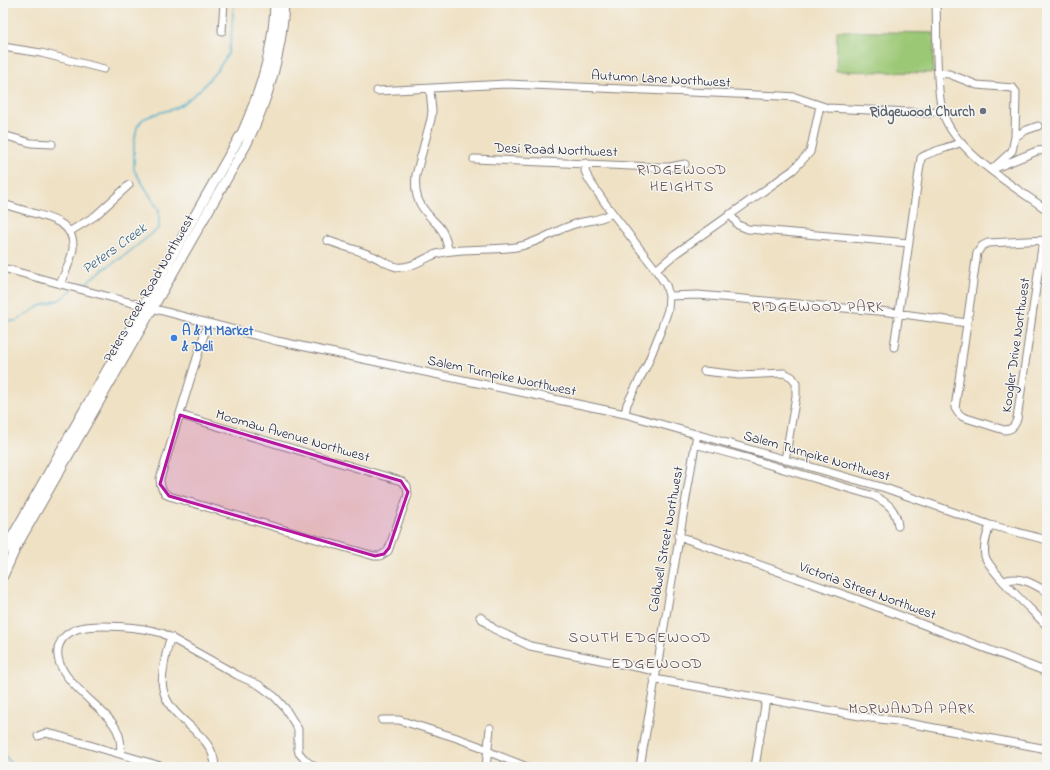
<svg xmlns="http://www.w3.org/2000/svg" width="1050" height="770" font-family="'Indie Flower',sans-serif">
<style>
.green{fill:#9bc875;stroke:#5e7558}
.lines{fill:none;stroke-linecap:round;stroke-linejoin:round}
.stream{stroke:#4dafcc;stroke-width:1.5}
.minor-casing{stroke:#888280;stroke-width:9}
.major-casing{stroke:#888280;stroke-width:11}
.minor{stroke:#fff;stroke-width:7}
.major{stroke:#fff;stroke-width:9}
.marked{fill:#b5179e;fill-opacity:0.2;stroke:#b5179e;stroke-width:3;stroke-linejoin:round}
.worship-dot{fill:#6b7280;stroke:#f6f6f2;stroke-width:1.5}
.shop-dot{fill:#3f7fe0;stroke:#f6f6f2;stroke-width:1.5}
.labels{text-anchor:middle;stroke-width:3;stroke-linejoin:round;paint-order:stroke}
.street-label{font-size:14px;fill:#22223b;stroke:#f6f6f2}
.worship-label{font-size:14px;font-weight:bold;fill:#5b616d;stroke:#f6f6f2;text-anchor:end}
.shop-label{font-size:14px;font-weight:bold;fill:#366cbe;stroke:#f6f6f2;text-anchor:start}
.neighbourhood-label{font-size:15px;letter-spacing:1px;fill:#634a4c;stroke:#f6f6f2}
.water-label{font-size:15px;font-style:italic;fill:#335a75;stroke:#f6f6f2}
.quarter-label{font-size:16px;letter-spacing:1px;fill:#634a4c;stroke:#f6f6f2}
</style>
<rect width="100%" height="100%" fill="#f6f6f2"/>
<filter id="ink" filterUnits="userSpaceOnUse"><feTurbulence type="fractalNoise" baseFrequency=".025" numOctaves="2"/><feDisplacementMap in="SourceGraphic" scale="8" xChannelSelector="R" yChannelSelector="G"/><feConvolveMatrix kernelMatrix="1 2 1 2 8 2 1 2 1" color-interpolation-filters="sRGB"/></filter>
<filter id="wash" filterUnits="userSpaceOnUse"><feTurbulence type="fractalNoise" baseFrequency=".012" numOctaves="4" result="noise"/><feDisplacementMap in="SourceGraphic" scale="16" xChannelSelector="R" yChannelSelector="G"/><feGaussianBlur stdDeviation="0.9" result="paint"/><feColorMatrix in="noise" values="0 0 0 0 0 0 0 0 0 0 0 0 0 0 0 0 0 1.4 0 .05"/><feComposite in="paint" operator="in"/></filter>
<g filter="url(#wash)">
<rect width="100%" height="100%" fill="#efe1c4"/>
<!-- green -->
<path class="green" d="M837,31L934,33L933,73L836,71Z"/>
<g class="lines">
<!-- stream -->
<path class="stream" d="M79,286L89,281L101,271L124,256L159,228V210L134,170V143L137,127L143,119L155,114L173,109L184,103L202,88L218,69L228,54L231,39L234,3
M3,321H17L38,307L59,300L72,290
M3,752L13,767"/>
</g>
</g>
<g filter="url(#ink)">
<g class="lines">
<defs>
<path id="minor" d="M936,3C937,27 936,52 938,77C939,89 939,101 943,113C955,152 1015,187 1047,210
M222,31L224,3
M3,47L41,53L104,69
M938,73L949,74L977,85L1013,88L1016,92L1015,137
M430,89L432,111L431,119L416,175C414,195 418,204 431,218C435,223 441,227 443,233C446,238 447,246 449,251
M377,91L506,84L532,85L781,96L795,97L828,108L929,113L942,109
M3,135L31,143L52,144
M474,159L654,167H670L685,164
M586,163L585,171L589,180L607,206L656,270L666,285L669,296L668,310L661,330L647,365L627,404L625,414
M993,169L1037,151L1047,150
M991,170L1012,151L1015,137L1024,131L1038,126
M3,204C13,207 23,210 33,213C52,219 75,223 73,249C71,261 65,273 60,284
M730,214L738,225L748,229L909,243
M69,232L95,216L129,185
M327,240C341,246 355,249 370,255C379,258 387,265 397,267C413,269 426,256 440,253C464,247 491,251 516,247C537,244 555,230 575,224C588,220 600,221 612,213
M1043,240L1017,419C1015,426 1012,430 1004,430L963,417L959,414L955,408L977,253L982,246L988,243L1047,240
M3,268L64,285L277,341L625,414L885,488L990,525L1047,540
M656,270L675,254L793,170L810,152L820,106
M669,296L698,295L889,312L967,323
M894,347L921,158C925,153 952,147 961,142
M704,371L739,375L784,373L792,377L796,383V396L785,460
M180,415L401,481L407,486L408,495L388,551L380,556H374L169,496C162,492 160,487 160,479L203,338L208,323
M695,444L750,459L874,496C888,503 896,509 898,526
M990,525C987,535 983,545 985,556C989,571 1034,612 1047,626
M678,536L859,600L1047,672
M1004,581C1019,575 1034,584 1047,592
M480,617L494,629L530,646L656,671
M171,637C167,646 166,655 164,665C163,673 161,681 163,689C170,723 214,731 215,767
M654,679L871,718L897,721L1047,749
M382,720H399L454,737L479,746L494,754L527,767
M38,736L46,733L59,736L164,767
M120,754C122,743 120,734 114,725C99,703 49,675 59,645C62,637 69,632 77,629C95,623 143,627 162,633L237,675L259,685L275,697L285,708L298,729V749L299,753L306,761L316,767
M486,767L490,728
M640,767L697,434
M755,767L766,699"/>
<path id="major" d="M3,553L243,131C261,90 274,48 275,3
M3,576L17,545L246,145C268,100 282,54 284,3"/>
</defs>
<!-- minor casing -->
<use href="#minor" class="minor-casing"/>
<!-- major casing -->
<use href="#major" class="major-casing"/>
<!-- minor -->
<use href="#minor" class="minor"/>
<!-- major -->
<use href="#major" class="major"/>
</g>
</g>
<!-- marked area -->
<path class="marked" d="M180,415L401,481L408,492L389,548L384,554L375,556L169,496L160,484Z"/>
<!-- markers -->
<circle class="worship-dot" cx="983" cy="111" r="4"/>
<circle class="shop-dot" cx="174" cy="338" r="4"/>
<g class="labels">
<!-- street labels -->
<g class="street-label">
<text transform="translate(661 78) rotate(3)" y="5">Autumn Lane Northwest</text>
<text transform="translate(556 149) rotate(2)" y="5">Desi Road Northwest</text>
<text transform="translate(148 288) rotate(-60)" y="5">Peters Creek Road Northwest</text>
<text transform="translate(1015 345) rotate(-82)" y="5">Koogler Drive Northwest</text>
<text transform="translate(502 375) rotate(12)" y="5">Salem Turnpike Northwest</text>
<text transform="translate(293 435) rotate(16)" y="5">Moomaw Avenue Northwest</text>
<text transform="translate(817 455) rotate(16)" y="5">Salem Turnpike Northwest</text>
<text transform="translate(665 539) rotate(-80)" y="5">Caldwell Street Northwest</text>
<text transform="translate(868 590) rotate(20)" y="5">Victoria Street Northwest</text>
</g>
<!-- worship labels -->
<g class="worship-label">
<text x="975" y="116">Ridgewood Church</text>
</g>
<!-- shop labels -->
<g class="shop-label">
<text x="182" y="335">A &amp; M Market<tspan x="182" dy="16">&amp; Deli</tspan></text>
</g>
<!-- neighbourhood labels -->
<g class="neighbourhood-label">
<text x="682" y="174">RIDGEWOOD<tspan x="682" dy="17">HEIGHTS</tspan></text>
<text x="818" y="311">RIDGEWOOD PARK</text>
<text x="640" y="642">SOUTH EDGEWOOD</text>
<text x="912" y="713">MORWANDA PARK</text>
</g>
<!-- water labels -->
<g class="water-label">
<text transform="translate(114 248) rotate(-36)" y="5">Peters Creek</text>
</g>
<!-- quarter labels -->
<g class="quarter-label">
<text x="657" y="668">EDGEWOOD</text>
</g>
</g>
<!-- margin -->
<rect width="1050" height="770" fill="none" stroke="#f6f6f2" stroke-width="16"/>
</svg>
